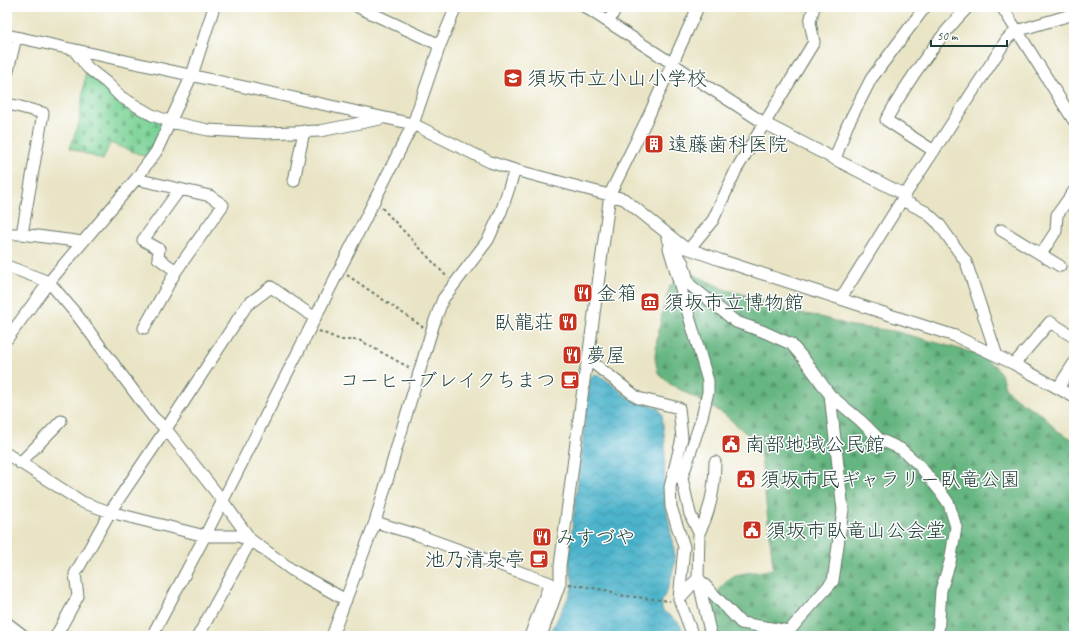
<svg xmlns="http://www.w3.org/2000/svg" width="1081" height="643" font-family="Caveat,'Klee One',sans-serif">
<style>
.forest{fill:url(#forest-firs);stroke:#42795a}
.cemetery{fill:url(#cemetery-stones);stroke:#4e8866}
.water{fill:url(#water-waves);stroke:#367880}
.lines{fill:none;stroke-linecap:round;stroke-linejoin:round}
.minor-casing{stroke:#667767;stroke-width:13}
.path{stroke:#667767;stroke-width:2;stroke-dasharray:3 3;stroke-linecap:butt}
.minor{stroke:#fff;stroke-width:11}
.labels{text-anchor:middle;stroke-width:3;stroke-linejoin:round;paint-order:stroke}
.poi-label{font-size:20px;fill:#1f3d34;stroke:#fff;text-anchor:start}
</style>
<defs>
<pattern id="forest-firs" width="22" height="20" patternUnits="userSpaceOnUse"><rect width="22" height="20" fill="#65b580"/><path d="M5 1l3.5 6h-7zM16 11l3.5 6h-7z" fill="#53946a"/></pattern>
<pattern id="cemetery-stones" width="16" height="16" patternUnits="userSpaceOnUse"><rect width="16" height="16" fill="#7cd397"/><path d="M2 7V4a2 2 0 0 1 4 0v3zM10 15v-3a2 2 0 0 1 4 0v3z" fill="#65ac7c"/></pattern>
<pattern id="water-waves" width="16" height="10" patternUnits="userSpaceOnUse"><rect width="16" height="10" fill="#4cb3cb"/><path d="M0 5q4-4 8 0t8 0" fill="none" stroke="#3f93a6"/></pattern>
</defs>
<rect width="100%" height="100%" fill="#fff"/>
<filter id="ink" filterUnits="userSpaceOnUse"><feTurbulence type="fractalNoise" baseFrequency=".025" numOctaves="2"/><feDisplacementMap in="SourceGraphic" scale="8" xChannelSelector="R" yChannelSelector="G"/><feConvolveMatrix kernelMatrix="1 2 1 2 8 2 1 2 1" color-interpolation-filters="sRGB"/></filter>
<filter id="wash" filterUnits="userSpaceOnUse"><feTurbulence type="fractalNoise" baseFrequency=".012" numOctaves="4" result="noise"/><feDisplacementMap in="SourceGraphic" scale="16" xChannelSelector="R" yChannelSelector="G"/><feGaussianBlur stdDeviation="0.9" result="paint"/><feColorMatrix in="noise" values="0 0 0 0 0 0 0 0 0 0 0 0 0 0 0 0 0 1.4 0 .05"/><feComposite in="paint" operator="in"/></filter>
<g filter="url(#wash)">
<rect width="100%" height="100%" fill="#e9e4c5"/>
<!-- forest -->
<path class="forest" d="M693,274L724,289L759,299L789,311L817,316L852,326L894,331L974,353L995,366L1001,374L1005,387L1012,395L1021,402L1043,415L1056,430L1074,440V636H707C707,628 707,618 709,611C714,598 722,581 735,576C746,571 760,573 772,569L773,566L760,449L757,443L724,414L670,384L658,373L655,358L657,340L663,309L670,286L681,275Z"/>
<!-- cemetery -->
<path class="cemetery" d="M86,70L165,124L155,145L147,157L110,143L103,160L70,148L79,123Z"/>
<!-- water -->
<path class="water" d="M594,374L598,375L608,381L627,397L658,408L662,414L665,444L664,496L674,550L675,562L670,583L662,601V610L678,622L687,636H549L571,592L573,584L569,563L570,546L590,379Z"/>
</g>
<g filter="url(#ink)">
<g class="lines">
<defs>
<path id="minor" d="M358,7L440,45
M585,7L764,123L905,195
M1002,7L1074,121
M609,22L616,7
M7,35L413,124L490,162L515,170L624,199L684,247L720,260L955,336L1014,364L1074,397
M74,50L88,68L107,83L121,97L152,115L171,122L208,130L267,133L320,131L380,119
M7,75L16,37
M7,101L9,104L43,113L22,234
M934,151L886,120C909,79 935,41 968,7
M835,159L847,126L871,79L925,7
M136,179L210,196L223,205L176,271L158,258L159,249L143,240L180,189
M294,181L304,131
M902,200L926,212L939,224L966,262L997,356
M1001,230L1060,266
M7,234H22L83,242
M667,238L683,263L689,284L736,322L762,331L791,344L804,359L830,395L861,421L879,439L901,449L919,465L940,491L949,504L956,527L950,562L941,590L938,636
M669,248L708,381V392L702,417L682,478L690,514L699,533C711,510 715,488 715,462
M689,249L713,220L736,170L814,42L810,22L814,7
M1041,254L1056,231L1057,215L1074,191
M7,266L49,282L77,315L153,417L166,429L222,500L251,540L292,570L346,600
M841,298L905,195L1007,39L1016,31L1074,14
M144,328L176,271
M7,339L49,282L136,179L156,152L192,75L214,7
M588,359L638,398L679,408L682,438L670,487L671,507L684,547L679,599L693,636
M1014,364L1050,322L1074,337
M1058,388L1074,363
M7,454L82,502L110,512L205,536H237L251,540
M20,463L61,421
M375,522L418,535L550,583L530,636
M699,533L698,578L711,636
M698,578L741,623L789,631L833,581L843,510L830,395
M679,599L698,578
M7,623L24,636
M56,636L78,596L75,574L110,512L166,429L247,305L271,287L315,318
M152,636L205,536L413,124L440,45L456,7
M198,636L251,540
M332,636L375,522L405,419L434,323L443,299L488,240L501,212L515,170
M541,636L560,583V566L585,373L588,359L610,194L649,115L698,7"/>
</defs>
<!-- minor casing -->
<use href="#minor" class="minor-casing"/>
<!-- path -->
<path class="path" d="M382,208L448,278
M347,275L423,327
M319,331L341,340H359L410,368
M569,584L610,591L617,595L670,601"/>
<!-- minor -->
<use href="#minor" class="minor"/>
</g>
</g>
<!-- icons -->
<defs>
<symbol id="school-square" viewBox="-11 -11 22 22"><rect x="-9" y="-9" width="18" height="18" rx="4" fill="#c8321e" stroke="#fff"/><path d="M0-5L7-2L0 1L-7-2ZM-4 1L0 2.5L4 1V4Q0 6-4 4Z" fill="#fff"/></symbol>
<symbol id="building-square" viewBox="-11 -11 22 22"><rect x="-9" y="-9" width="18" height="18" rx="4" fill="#c8321e" stroke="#fff"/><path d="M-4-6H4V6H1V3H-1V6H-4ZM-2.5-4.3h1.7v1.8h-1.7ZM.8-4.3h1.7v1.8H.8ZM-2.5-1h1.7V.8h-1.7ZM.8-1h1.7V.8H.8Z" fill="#fff"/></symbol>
<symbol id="restaurant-square" viewBox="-11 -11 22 22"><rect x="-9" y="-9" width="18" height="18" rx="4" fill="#c8321e" stroke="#fff"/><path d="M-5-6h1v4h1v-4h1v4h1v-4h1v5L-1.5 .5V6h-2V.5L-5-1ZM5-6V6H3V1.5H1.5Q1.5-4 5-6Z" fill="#fff"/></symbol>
<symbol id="museum-square" viewBox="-11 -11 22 22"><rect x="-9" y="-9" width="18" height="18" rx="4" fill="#c8321e" stroke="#fff"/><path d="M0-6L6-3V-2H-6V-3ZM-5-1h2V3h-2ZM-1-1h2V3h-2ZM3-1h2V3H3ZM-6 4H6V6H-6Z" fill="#fff"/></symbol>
<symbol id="cafe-square" viewBox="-11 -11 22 22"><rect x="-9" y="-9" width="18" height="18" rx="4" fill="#c8321e" stroke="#fff"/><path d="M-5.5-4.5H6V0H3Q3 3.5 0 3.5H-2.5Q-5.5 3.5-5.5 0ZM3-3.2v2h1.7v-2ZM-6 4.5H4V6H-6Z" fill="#fff"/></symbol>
<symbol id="civic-square" viewBox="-11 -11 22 22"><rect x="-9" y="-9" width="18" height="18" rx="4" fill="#c8321e" stroke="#fff"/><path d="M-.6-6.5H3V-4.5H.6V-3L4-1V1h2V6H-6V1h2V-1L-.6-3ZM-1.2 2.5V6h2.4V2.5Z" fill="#fff"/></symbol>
</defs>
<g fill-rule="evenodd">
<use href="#school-square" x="502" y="67" width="22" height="22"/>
<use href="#building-square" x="643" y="133" width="22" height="22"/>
<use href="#restaurant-square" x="572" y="282" width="22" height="22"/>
<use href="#museum-square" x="639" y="291" width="22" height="22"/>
<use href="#restaurant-square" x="557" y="311" width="22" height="22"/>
<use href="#restaurant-square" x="561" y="344" width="22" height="22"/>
<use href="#cafe-square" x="559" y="369" width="22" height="22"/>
<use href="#civic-square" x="720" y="433" width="22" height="22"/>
<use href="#civic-square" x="735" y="468" width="22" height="22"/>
<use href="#civic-square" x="741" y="519" width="22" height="22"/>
<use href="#restaurant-square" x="531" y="526" width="22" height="22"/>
<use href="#cafe-square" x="528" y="548" width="22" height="22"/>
</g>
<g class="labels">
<!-- poi labels -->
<g class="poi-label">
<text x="527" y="85">須坂市立小山小学校</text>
<text x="668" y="151">遠藤歯科医院</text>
<text x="597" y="300">金箱</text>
<text x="664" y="309">須坂市立博物館</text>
<text x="554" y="329" text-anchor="end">臥龍荘</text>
<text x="586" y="362">夢屋</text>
<text x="556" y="387" text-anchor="end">コーヒーブレイクちまつ</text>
<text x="745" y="451">南部地域公民館</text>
<text x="760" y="486">須坂市民ギャラリー臥竜公園</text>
<text x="766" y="537">須坂市臥竜山公会堂</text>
<text x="556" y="544">みすづや</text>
<text x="525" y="566" text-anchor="end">池乃清泉亭</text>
</g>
</g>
<!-- margin -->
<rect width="1081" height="643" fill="none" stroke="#fff" stroke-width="24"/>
<!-- scale -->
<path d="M931 40v6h76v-6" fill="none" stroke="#1f3d34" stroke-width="2"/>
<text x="937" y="40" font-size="12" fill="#1f3d34" stroke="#ffffff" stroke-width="3" paint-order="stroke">50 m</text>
</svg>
